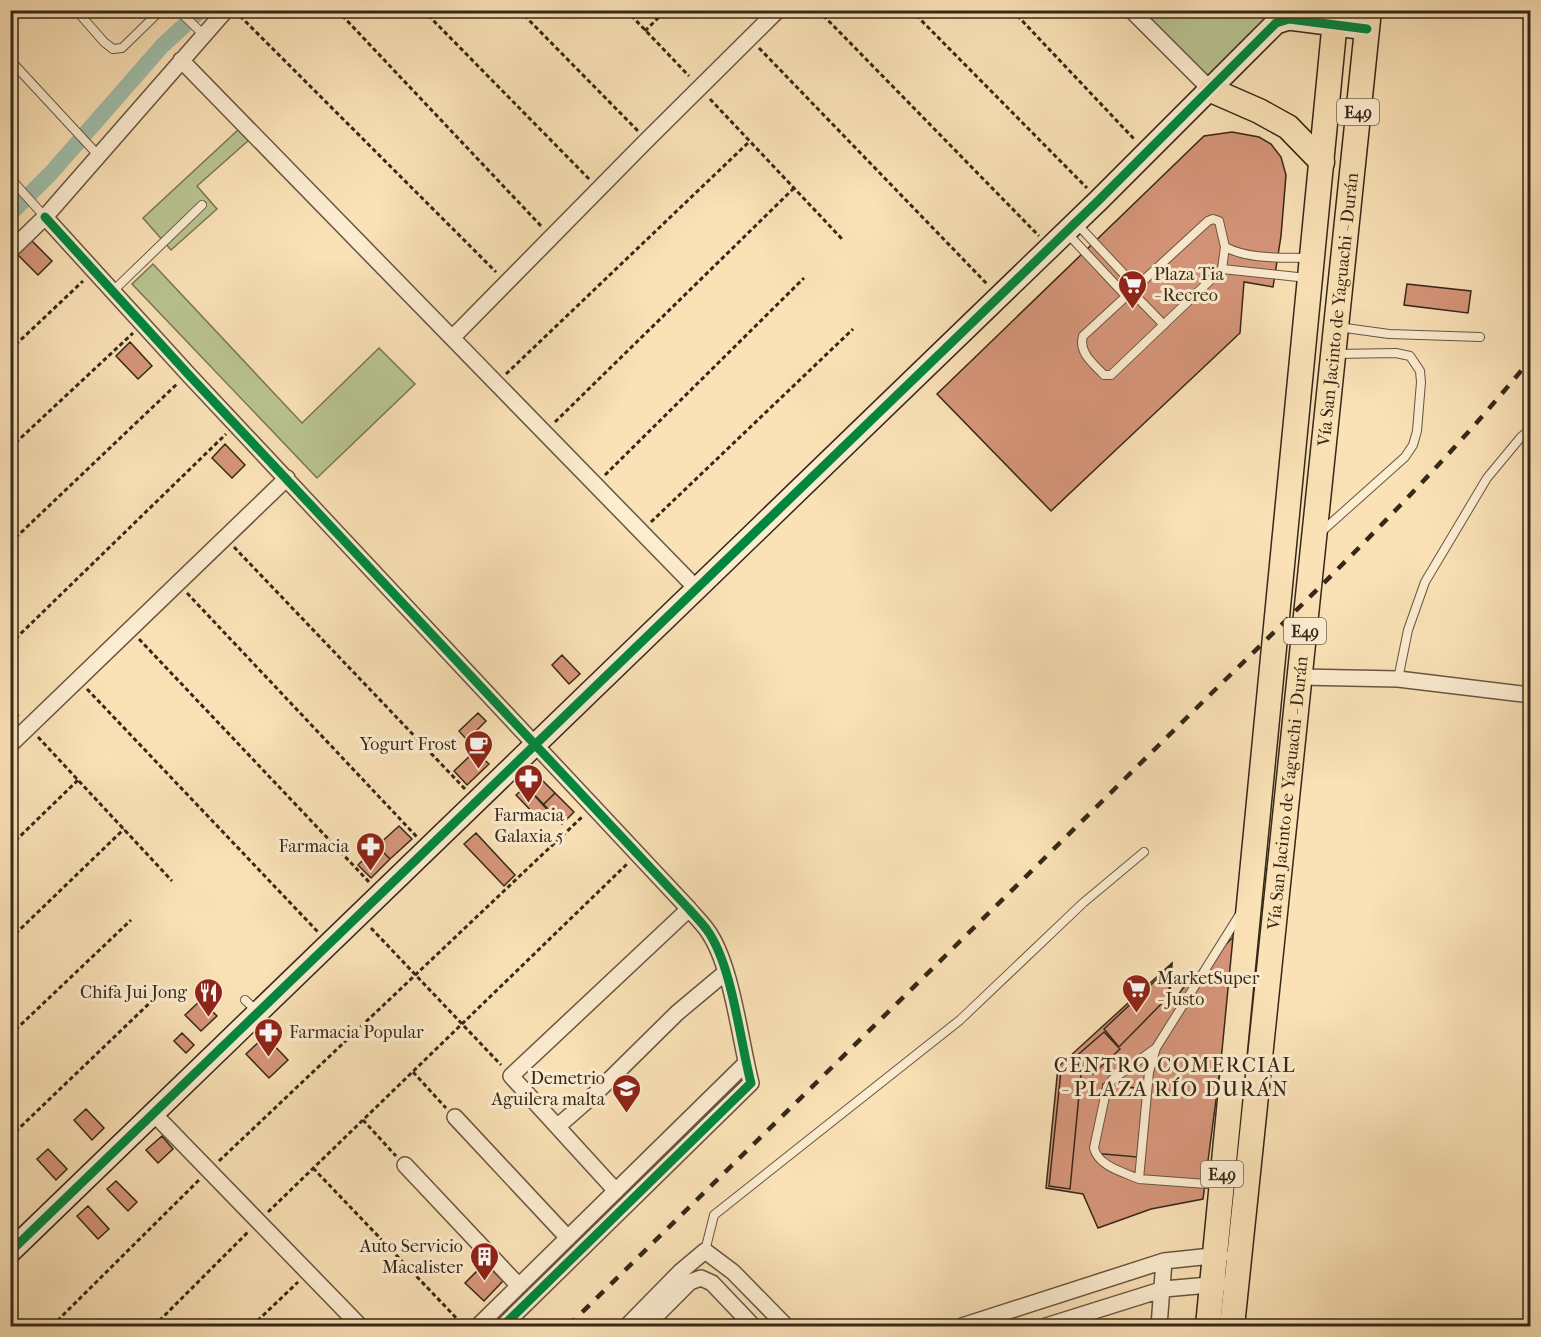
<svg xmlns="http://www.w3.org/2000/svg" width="1541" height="1337" font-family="'IM FELL French Canon',serif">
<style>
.green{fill:#b9c492;stroke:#787655;stroke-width:1.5}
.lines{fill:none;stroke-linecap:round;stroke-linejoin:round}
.canal{stroke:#9fbeab;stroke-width:16}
.building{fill:#d6957a;stroke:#362818;stroke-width:1.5}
.lane-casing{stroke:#675640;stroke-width:10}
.street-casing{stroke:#675640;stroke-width:18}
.secondary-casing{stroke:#362818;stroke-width:24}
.primary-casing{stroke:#362818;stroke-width:27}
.path{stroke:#362818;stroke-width:3;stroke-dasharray:4.5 3;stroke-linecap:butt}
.lane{stroke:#fcecd0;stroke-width:8}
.street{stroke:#fcecd0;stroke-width:15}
.secondary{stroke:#fcecd0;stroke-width:21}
.primary{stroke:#fae1b6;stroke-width:24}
.rail{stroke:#362818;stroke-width:4.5;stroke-dasharray:10 10;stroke-linecap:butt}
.cycleway-casing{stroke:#fcecd0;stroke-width:13}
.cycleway{stroke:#00873e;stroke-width:9}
.labels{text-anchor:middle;stroke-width:6;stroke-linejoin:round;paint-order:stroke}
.shield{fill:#fcecd0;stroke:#71634f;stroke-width:1.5}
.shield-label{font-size:16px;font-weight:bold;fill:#362818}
.poi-label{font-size:18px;fill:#362818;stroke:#fcecd0;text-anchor:end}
.street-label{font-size:18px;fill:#362818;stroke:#fcecd0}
.quarter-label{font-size:21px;letter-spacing:1.5px;fill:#362818;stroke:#fcecd0}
</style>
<rect width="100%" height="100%" fill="#fae1b6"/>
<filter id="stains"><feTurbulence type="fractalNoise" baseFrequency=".00333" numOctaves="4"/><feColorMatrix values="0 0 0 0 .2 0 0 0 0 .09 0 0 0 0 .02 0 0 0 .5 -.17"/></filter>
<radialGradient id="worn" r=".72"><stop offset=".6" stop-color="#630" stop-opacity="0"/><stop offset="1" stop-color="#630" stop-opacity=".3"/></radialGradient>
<!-- green -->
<path class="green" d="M1132,11H1276L1275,22L1209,89Z
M239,129L249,140L197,186L217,209L171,250L143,218Z
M153,264L302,423L379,348L415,384L317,478L132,284Z"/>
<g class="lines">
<!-- canal -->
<path class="canal" d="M10,214L51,173L162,46L201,10"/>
</g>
<!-- building -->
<path class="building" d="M1232,132L1259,137L1271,144L1281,157L1286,175L1281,236L1273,287L1244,282L1240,333L1051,511L937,394L1204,136Z
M31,240L52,261L38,275L17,254Z
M1407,284L1471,291L1468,313L1404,305Z
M130,342L152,366L138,379L116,356Z
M225,444L245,465L232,478L212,458Z
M562,655L580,674L569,684L552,665Z
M478,713L486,721L467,740L459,731Z
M475,751L489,764L467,785L454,771Z
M537,775L555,793L543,805L526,786Z
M526,786L547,808L537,817L516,795Z
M555,793L574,812L562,824L543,805Z
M399,826L412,839L390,859L377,846Z
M476,833L515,875L504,886L464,844Z
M377,846L390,859L371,878L358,865Z
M1238,932L1203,1199L1151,1209L1098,1228L1083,1194L1046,1188L1058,1067L1172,963L1169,1009L1183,988Z
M1172,965L1168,997L1119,1047L1104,1029Z
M201,1000L217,1016L201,1031L185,1015Z
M1104,1032L1120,1049L1093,1074L1069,1070L1072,1060Z
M182,1033L194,1045L186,1053L174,1041Z
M265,1036L288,1060L269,1078L246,1054Z
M1061,1071L1081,1074L1070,1189L1049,1186Z
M1103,1084L1144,1089L1137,1157L1093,1153Z
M86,1109L104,1128L92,1140L74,1120Z
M162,1136L173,1149L158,1163L146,1150Z
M48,1149L67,1169L56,1180L37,1159Z
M116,1181L137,1202L128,1211L107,1189Z
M88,1206L109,1229L98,1239L77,1216Z
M485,1263L503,1281L484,1301L465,1283Z"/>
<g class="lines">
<defs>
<path id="lane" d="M76,10L104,42L113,49L122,48L161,10
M178,10L204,35
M10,60L98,155
M10,178L45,217
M1077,224L1136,287
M1067,233L1126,296
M1222,269L1225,247
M1307,278L1222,269L1111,375H1104C1094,364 1078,353 1083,336L1208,221L1213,219L1219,221L1225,247C1250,260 1283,257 1310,258
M113,291L202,205
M1131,291L1164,325
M1338,327L1389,334L1480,337
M1320,533L1405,457L1413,445L1417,431L1421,382L1420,371L1410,356L1396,353L1335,354
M1398,679L1408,630L1425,582L1487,478L1521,437L1530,430
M245,1000L257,1011
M1139,1179C1123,1172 1098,1166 1094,1148L1107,1087L1113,1079L1156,1048
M1220,1185L1139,1179L1149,1072L1156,1048L1240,914
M705,1251L714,1215L960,1020L1083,903L1144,852"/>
<path id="street" d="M1131,10L1211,90
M181,60L697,589
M45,217L188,374L689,909C695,916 702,923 707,930C732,964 740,1041 751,1083L503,1326
M10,251L45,217L226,10
M453,337L647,140L778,10
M1300,677L1398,679L1530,695
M10,745L287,478
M154,1114L360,1326
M455,1117L568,1238
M558,1126L596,1093L677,1013L726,972
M405,1165L519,1286
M616,1191L511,1076L689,909
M478,1326L746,1063
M627,1326L680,1272L705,1251L733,1272L786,1326
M646,1326L690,1282L701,1278L712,1283L753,1326
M962,1326L1164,1261L1221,1255
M1046,1326L1164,1289L1220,1284
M1159,1326L1164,1261"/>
<path id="secondary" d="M10,1252L1099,200L1276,23L1289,19L1367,29"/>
<g id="primary">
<path d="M1211,90L1259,111L1288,127L1322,162"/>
<path d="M1208,1326L1336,10"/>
<path id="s1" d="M1232,1326L1369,10"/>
</g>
</defs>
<!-- lane casing -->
<use href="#lane" class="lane-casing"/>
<!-- street casing -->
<use href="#street" class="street-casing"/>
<!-- secondary casing -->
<use href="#secondary" class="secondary-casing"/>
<!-- primary casing -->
<use href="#primary" class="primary-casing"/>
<!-- path -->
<path class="path" d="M337,10L542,227
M423,10L590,180
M519,10L638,131
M626,10L689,76
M818,10L1039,236
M911,10L1087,188
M1012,10L1135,140
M240,16L496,272
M645,31L666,10
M759,48L988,285
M710,99L843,240
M10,350L83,281
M506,374L750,141
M555,422L794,188
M10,448L133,333
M605,475L804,278
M651,522L853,329
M10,543L178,383
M234,547L466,790
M187,593L417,837
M139,639L370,883
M10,644L226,434
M87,689L318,932
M10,708L19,717
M38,737L172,881
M10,846L78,780
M371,928L501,1065
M10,939L124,829
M10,1035L131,920
M413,1072L446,1108
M363,1120L396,1156
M10,1137L159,994
M219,1161L582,817
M313,1168L463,1325
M268,1212L627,864
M52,1326L199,1180
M154,1326L248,1232
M252,1326L298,1282"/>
<!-- lane -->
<use href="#lane" class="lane"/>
<!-- street -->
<use href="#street" class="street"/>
<!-- secondary -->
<use href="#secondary" class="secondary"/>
<!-- primary -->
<use href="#primary" class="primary"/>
<!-- rail -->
<path class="rail" d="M568,1326C765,1133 963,939 1159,745C1286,619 1417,498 1530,360"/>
<defs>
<path id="cycleway" d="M45,217L188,374L689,909C695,916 702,923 707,930C732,964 740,1041 751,1083L503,1326
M10,1252L1099,200L1276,23L1289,19L1367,29"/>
</defs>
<!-- cycleway casing -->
<use href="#cycleway" class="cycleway-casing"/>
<!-- cycleway -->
<use href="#cycleway" class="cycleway"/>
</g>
<!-- icons -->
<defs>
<symbol id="supermarket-pin" viewBox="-11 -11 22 30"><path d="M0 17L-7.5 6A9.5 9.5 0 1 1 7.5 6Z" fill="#8f2418" stroke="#fcecd0"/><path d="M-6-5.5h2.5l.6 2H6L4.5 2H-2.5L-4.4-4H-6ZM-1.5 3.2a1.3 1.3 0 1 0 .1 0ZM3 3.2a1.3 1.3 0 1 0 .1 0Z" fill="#fff"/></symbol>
<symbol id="cafe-pin" viewBox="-11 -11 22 30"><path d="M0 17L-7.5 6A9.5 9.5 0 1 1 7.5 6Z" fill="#8f2418" stroke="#fcecd0"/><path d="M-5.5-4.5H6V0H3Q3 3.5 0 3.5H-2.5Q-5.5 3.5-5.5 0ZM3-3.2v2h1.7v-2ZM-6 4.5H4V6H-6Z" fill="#fff"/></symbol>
<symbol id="pharmacy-pin" viewBox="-11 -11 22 30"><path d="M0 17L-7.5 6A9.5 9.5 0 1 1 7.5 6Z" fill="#8f2418" stroke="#fcecd0"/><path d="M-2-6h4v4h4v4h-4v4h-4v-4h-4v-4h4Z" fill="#fff"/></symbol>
<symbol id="restaurant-pin" viewBox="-11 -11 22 30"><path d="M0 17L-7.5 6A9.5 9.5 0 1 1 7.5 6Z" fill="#8f2418" stroke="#fcecd0"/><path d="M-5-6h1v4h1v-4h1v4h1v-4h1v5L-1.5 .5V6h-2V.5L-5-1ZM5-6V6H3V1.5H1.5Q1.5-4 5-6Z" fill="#fff"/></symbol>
<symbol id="school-pin" viewBox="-11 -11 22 30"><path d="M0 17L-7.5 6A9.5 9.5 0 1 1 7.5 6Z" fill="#8f2418" stroke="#fcecd0"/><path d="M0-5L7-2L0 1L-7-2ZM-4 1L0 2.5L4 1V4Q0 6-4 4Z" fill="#fff"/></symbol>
<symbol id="building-pin" viewBox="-11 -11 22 30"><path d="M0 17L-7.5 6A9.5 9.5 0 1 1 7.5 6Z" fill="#8f2418" stroke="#fcecd0"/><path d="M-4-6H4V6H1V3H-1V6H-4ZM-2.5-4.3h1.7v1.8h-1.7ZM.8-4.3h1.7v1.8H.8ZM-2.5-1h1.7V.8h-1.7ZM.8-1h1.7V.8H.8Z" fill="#fff"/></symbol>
</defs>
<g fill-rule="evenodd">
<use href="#supermarket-pin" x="1116" y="268" width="33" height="45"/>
<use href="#cafe-pin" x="462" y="728" width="33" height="45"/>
<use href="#pharmacy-pin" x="512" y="762" width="33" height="45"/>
<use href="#pharmacy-pin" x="354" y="830" width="33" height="45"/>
<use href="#supermarket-pin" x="1120" y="972" width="33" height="45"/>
<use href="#restaurant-pin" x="192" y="976" width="33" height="45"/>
<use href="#pharmacy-pin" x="252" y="1016" width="33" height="45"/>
<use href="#school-pin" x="610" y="1072" width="33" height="45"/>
<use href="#building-pin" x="468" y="1240" width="33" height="45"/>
</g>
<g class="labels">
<!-- shield labels -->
<g class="shield">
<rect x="1337" y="99" width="42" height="26" rx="4.5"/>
<rect x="1284" y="618" width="42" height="26" rx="4.5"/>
<rect x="1201" y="1161" width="42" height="26" rx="4.5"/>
</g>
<g class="shield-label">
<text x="1358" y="118">E49</text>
<text x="1305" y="637">E49</text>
<text x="1222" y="1180">E49</text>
</g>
<!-- poi labels -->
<g class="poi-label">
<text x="1154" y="280" text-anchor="start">Plaza Tia<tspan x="1154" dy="21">- Recreo</tspan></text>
<text x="457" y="750">Yogurt Frost</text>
<text x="529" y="821" text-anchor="middle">Farmacia<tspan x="529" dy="21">Galaxia 5</tspan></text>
<text x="349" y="852">Farmacia</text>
<text x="1157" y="984" text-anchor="start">MarketSuper<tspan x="1157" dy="21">- Justo</tspan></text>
<text x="187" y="998">Chifa Jui Jong</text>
<text x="289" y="1038" text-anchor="start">Farmacia Popular</text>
<text x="605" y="1084">Demetrio<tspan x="605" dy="21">Aguilera malta</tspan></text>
<text x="463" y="1252">Auto Servicio<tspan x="463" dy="21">Macalister</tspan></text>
</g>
<!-- street labels -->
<g class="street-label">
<text dy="6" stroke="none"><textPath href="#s1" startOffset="1022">Vía San Jacinto de Yaguachi - Durán</textPath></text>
<text dy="6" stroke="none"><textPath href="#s1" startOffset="536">Vía San Jacinto de Yaguachi - Durán</textPath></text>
</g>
<!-- quarter labels -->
<g class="quarter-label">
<text x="1175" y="1072">CENTRO COMERCIAL<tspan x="1175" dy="24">- PLAZA RÍO DURÁN</tspan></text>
</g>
</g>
<!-- margin -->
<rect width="1541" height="1337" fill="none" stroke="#fae1b6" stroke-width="36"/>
<rect x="12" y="12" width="1517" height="1313" fill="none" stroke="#362818" stroke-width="3"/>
<rect x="18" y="18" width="1505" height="1301" fill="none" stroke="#362818" stroke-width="1.5"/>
<rect width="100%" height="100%" filter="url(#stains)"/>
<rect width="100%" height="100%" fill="url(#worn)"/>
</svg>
